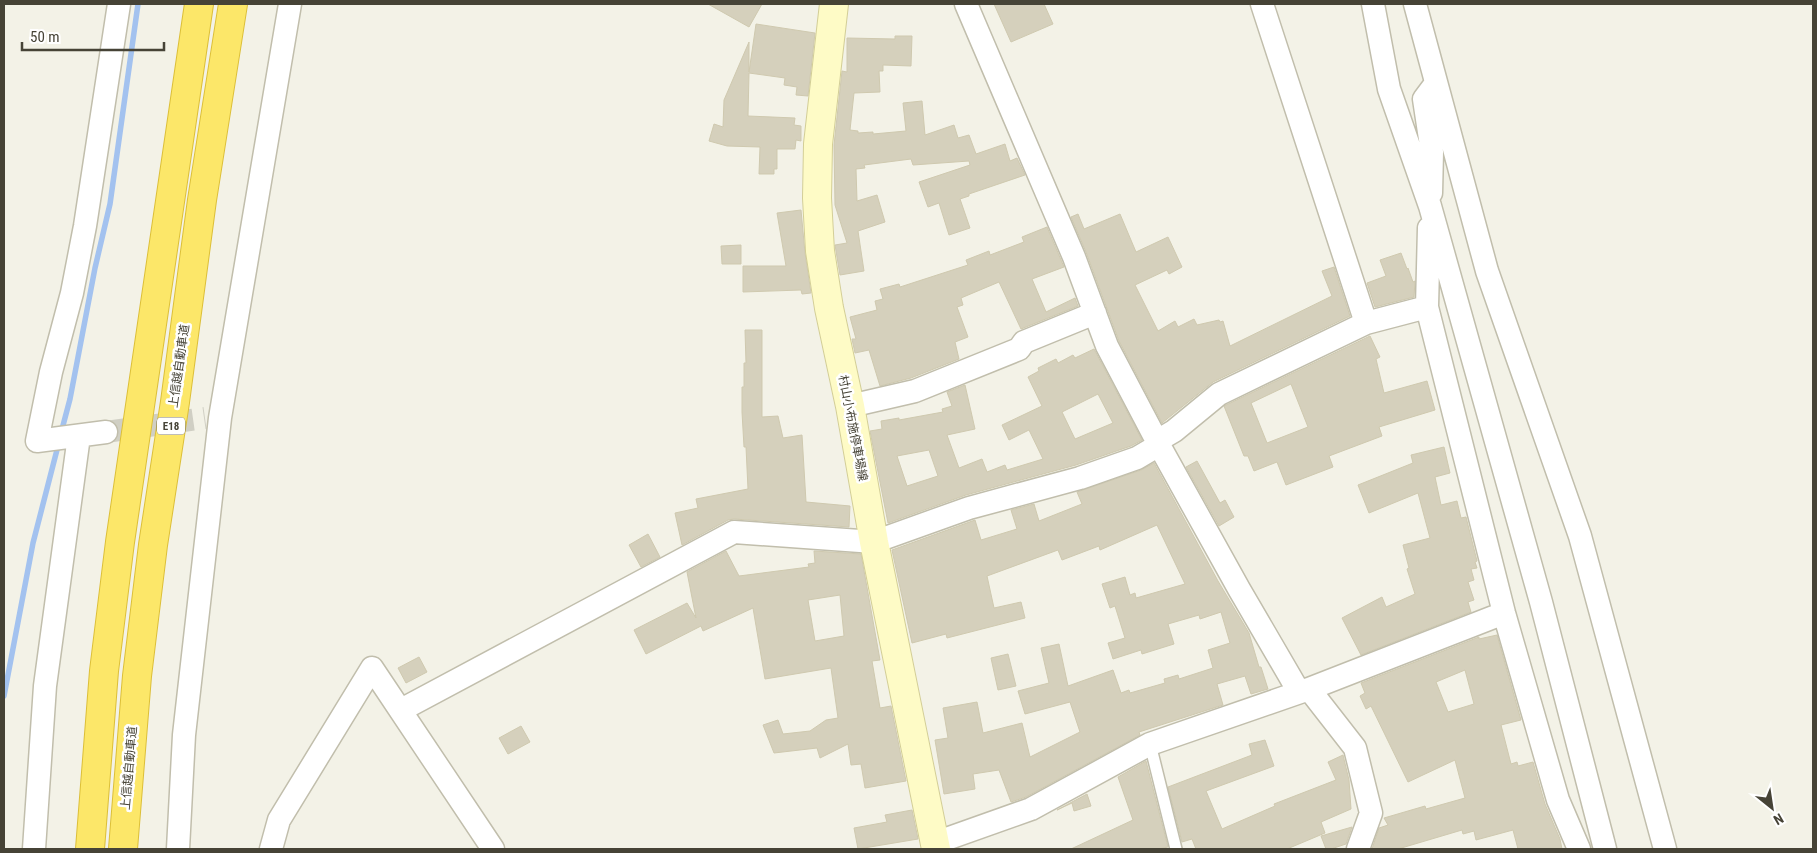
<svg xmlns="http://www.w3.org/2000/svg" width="1817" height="853" font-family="'Roboto Condensed','Noto Sans JP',sans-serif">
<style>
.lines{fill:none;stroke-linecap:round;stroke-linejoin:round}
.stream{stroke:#a3c2ef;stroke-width:5.5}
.building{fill:#d5d0bc;stroke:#cfc9af;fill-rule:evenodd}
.minor-tunnel{stroke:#d0cfc4;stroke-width:22;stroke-dasharray:22 11;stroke-linecap:butt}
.service-casing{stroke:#c1beac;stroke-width:14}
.minor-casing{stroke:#c1beac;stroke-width:25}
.secondary-casing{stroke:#d3ce97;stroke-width:30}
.motorway-casing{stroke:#dcbf38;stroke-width:30}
.service{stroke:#fff;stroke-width:11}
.minor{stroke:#fff;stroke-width:22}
.secondary{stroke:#fefbc6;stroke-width:28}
.motorway{stroke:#fce769;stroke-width:28}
.labels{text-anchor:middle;stroke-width:5;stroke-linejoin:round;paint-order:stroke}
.shield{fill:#fff;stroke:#7e7b72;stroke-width:1}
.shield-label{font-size:11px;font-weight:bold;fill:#464336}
.street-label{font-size:12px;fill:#464336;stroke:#fff}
</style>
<rect width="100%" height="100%" fill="#f3f2e7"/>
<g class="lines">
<!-- stream -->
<path class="stream" d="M61,433L70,399L95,268L110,204L138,4
M4,696L33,543L59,442"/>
</g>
<!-- building -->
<path class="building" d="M708,4H762L749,27Z
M994,4H1044L1053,24L1011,42Z
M756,24L815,33L808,96L796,95L797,87L784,85L785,78L749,73L748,116L795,118L794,125L801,126V141L796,140L795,149H777V169H774V174H759L760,147L727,146L709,141L714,124L723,127L724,100L749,42V72Z
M895,36H912L911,66L883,65V71H879L880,92L854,93L850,130L858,131V133L873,132V134L906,131L903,103L922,101L925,135L954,125L958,138L969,135L976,154L1005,144L1010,161L1017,158L1025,175L969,194V196L960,199L970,228L949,235L939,203L928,207L919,182L970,165L969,161L913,165L911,159L864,165L865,168L856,169L857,201L877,195L885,222L858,231L864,271L840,275L835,245L847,243L835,205L834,145L842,71L847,72V38L895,39Z
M801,210L805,253L811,293L802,294L801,290L743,292V266H786L777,213Z
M1078,214L1084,229L1120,214L1136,252L1168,237L1182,267L1169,274L1167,270L1135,285L1158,331L1175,321L1178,327L1194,319L1197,325L1219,320L1220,322L1223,321L1230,346L1332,296L1322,271L1334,267L1350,316L1213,382L1162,423L1119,341L1086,252L1071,217Z
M1047,227L1064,267L1032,279L1046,312L1075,298L1078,306L1021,329L999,282L961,298L963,305L957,307L968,337L955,342L959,359L911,378L880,386L869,350L855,353L852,339H856L850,317L877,310L875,301L883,299L880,289L899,284L900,287L968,265L966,260L989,251L990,255L1024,242L1022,237Z
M741,245V264H722L721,246Z
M1401,253L1407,269L1408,268L1413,282L1415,281L1414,297L1375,307L1367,283L1386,276L1380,260Z
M745,330H762V417L778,416L783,438L802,435L806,502L850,506L849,527L734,519L728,520L682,545L675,513L698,508L696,499L748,489L746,447H744L742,412V387H744V363H746Z
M1370,336L1380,357L1376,359L1384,393L1427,381L1435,410L1379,427L1382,436L1329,456L1333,467L1286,485L1277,462L1254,471L1248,456H1244L1224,406ZM1291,384L1308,427L1267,443L1251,403Z
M1094,349L1142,440L1131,446L1076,465L966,495L888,523L870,431L882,429L881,421L899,418V420L943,412L942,409L952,406L947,392L965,385L975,429L947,435L959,468L982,459L987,472L1005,465L1007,470L1043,459L1029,430L1009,440L1002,425L1042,406L1028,377L1039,371L1038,368L1056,359L1058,363L1073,355L1075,358ZM1098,394L1113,423L1075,439L1062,412ZM929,450L938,476L907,486L897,456Z
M1444,447L1450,473L1435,477L1441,505L1457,501L1461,518L1466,517L1477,561L1475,562L1477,568L1471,569L1474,580L1468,582L1474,600L1468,602L1471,612L1361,655L1342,618L1382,597L1386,607L1415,594L1407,569L1409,568L1403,545L1430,538L1418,493L1369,513L1358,485L1413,463L1411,455Z
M1197,461L1220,503L1225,500L1234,517L1219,526L1186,467Z
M1154,463L1218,581L1249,633L1259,667H1261L1268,689L1251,694L1245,676L1217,684L1223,705L1139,732L1140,735L1026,797L1011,802L999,770L973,774L975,789L944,794L935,740L948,738L943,708L977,702L983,733L1022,723L1030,757L1080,732L1070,702L1025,714L1018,691L1049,683L1041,648L1059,644L1068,686L1113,670L1121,693L1129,690L1130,693L1165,683L1164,679L1178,675L1179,679L1213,668L1208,650L1230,643L1221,612L1200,619L1199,615L1168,624L1174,644L1142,654L1141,650L1113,659L1108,643L1125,638L1115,606L1110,608L1102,584L1125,577L1130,595L1135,593L1136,598L1185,584L1157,525L1100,550L1099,546L1062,560L1058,550L987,576L994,608L1021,602L1025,618L947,638L946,634L912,643L892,550L975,520L981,540L1017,529L1011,510L1034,504L1039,521L1082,504L1077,492L1141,470Z
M648,534L660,557L641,567L629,545Z
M726,551L739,576L809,567L808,564L815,563L814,551L861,554L880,660L872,661L880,708L891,706L906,781L865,788L861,764L851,765L848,744L820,758L817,748L774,753L763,725L778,720L783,734L810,731L826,720L838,718L831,668L765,679L753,608L703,631L701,626L646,654L634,630L687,603L696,618L687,572ZM840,595L844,636L815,641L808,600Z
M1497,635L1521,720L1501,725L1511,764L1517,762L1518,766L1533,762L1545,804L1560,839L1562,849H1518L1513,830L1476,840L1474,831L1463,834L1462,830L1398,849H1372L1379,828L1388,825L1384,818L1425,806L1426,809L1465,798L1455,760L1408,782L1371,706L1366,709L1360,696L1365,693L1361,683L1479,637V639ZM1465,670L1474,704L1448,712L1436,682Z
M1008,654L1016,686L998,690L991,658Z
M419,657L427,672L406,683L398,668Z
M521,726L530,742L508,754L499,738Z
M1265,740L1274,766L1206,791L1222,829L1275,806L1274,804L1336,780L1328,762L1343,755L1349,780L1351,809L1321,822L1325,833L1287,849H1196L1192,839L1182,842L1168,787L1252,755L1249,744Z
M1146,761L1168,847L1159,849H1071L1133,820L1118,777Z
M1087,794L1091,806L1074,811L1072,803L1057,810Z
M912,810L918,839L858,849L854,828L887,822L885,815Z
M1352,827L1346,844L1331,849H1326L1321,836Z"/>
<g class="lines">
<!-- minor-tunnel -->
<path class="minor-tunnel" d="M106,432L205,418"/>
<defs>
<path id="service" d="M1150,744L1176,849"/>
<path id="minor" d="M966,4L1074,257L1107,346L1159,445L1239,589L1299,692
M1262,4L1366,323
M1373,4L1389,89L1430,206L1541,602L1605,849
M1415,4L1487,271L1580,536L1665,849
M1431,193L1432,152L1424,99L1436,83
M1427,307L1504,613L1558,800L1579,849
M850,406L915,391L1019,349L1024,342L1095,313
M106,432L37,441L51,372L72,293L85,226L119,4
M1157,441L1174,431L1219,394L1366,323L1427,307L1429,228
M1309,689L1504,613
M401,710L734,532L874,542L969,508L1080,478L1137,458L1159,445
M935,843L1031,809L1150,744L1309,689L1355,748L1371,813L1358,849
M34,849L45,686L79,436
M178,849L184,735L220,418L290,4
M271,849L279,820L372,668L493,849"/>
<path id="secondary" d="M834,4L818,144L817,198L820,251L829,308L850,406L874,542L936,849"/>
<path id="motorway" d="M90,849L104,671L120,542L199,4
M123,849L137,676L153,545L175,402L202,200L233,4"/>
</defs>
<!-- service casing -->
<use href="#service" class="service-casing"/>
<!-- minor casing -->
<use href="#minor" class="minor-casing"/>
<!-- secondary casing -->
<use href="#secondary" class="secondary-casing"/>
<!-- motorway casing -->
<use href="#motorway" class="motorway-casing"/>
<!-- service -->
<use href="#service" class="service"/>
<!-- minor -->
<use href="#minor" class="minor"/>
<!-- secondary -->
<use href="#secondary" class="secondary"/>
<!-- motorway -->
<use href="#motorway" class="motorway"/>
</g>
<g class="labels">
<!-- shield labels -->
<rect class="shield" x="157" y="417.5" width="28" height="17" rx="4"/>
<g class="shield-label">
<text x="171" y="430">E18</text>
</g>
<!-- street labels -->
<g class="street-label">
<text transform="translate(179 366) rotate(-82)" y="4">上信越自動車道</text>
<text transform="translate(853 428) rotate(79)" y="4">村山小布施停車場線</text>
<text transform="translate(129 768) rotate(-85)" y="4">上信越自動車道</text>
</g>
</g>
<!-- border -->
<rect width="1817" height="853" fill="none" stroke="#464336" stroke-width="10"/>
<!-- north arrow -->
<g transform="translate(1772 808) rotate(150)" stroke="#ffffff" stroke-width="4" paint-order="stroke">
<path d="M0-4L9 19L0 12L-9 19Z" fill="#464336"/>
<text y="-8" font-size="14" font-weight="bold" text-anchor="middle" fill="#464336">N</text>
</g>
<!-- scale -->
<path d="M22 42v8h142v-8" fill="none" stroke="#464336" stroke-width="2.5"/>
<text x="30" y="42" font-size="15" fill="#464336" stroke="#ffffff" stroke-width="4" paint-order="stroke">50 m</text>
</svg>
